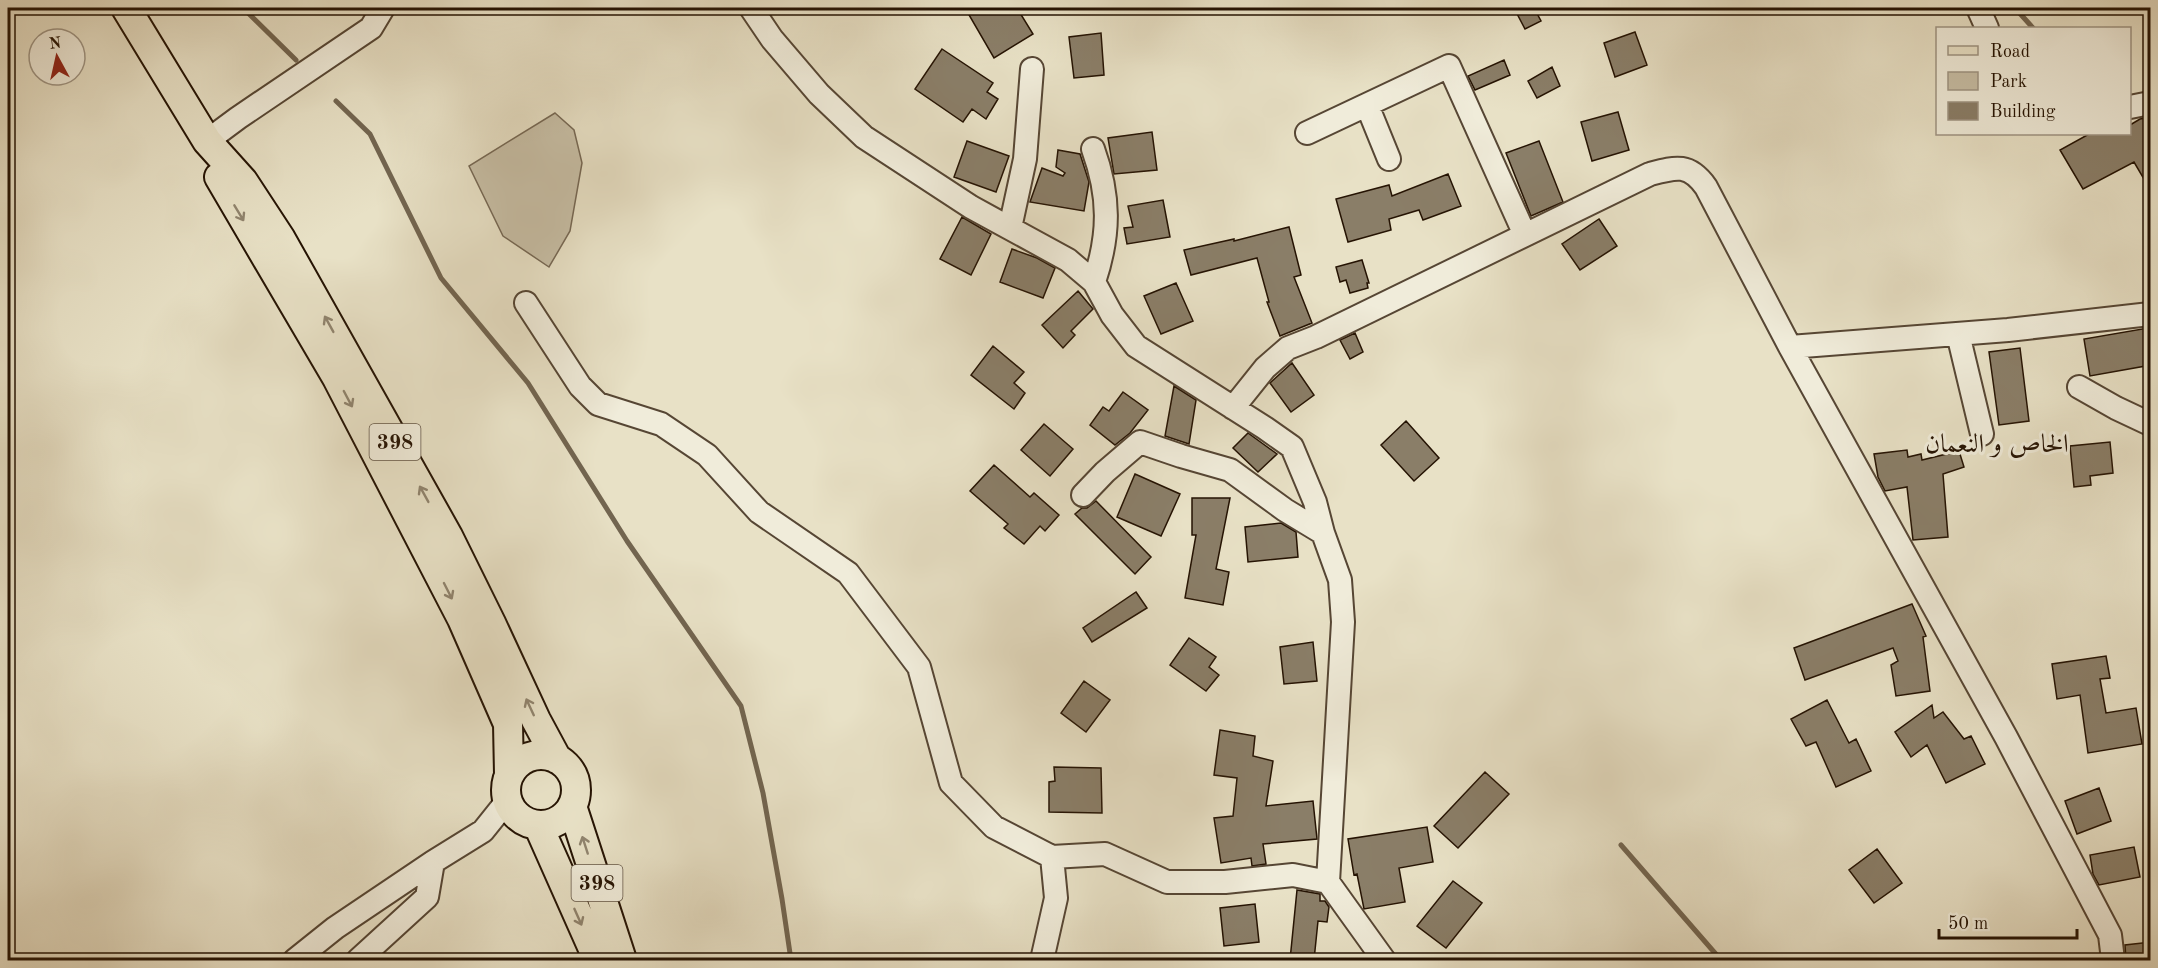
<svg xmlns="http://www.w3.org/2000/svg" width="2158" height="968" font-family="'Old Standard TT',Amiri,serif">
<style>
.green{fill:#c7bea5;stroke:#766854;stroke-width:1.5}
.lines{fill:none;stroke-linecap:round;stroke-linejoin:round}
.stream{stroke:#726550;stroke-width:5}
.building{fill:#8a7e68;stroke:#251303;stroke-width:1.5}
.minor-casing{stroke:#564634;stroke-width:26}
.major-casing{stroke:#251303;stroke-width:32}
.minor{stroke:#f0ecda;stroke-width:22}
.major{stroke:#e8e1c6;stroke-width:28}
.oneway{stroke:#90846e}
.labels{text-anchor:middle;stroke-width:6;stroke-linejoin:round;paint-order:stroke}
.shield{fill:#f0ecda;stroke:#625444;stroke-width:1.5}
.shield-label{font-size:21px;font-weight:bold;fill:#251303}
.quarter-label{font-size:26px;fill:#251303;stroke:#f0ecda}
</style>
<rect width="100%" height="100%" fill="#e8e1c6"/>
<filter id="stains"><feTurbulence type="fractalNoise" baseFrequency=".00333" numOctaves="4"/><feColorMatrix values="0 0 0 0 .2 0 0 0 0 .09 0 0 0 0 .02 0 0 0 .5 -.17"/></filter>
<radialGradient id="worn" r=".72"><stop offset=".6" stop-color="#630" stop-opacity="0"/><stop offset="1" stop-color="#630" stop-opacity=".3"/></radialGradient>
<!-- green -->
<path class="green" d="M555,113L574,130L582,163L570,231L549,267L503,236L469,166Z"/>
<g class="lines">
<!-- stream -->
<path class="stream" d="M243,8L296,60
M2015,8L2033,28
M336,101L370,134L441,278L528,383L627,541L741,706L763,793L782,899L791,960
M1621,845L1721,960"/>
</g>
<!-- building -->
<path class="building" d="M965,8H1017L1033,34L994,58Z
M1514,8H1534L1541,21L1525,29Z
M1635,32L1647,65L1615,77L1604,43Z
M1101,33L1104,75L1074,78L1069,37Z
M942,49L993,83L987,92L998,99L986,119L972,109L963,122L915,89Z
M1504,60L1510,75L1475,90L1468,76Z
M1552,67L1560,86L1537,98L1528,81Z
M1618,112L1629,150L1592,161L1581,122Z
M2151,117V191L2134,162L2083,189L2060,150L2089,134H2130V125L2140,119Z
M1152,132L1157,170L1114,174L1108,138Z
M967,141L1009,156L996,192L954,177Z
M1539,141L1563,202L1531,216L1506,153Z
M1058,150L1080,154L1089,182L1084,211L1030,202L1042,168L1063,176L1065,173L1056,167Z
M1448,174L1461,206L1423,220L1419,210L1389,219L1391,230L1348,242L1336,199L1389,185L1392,196Z
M1163,200L1170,237L1127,244L1124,228L1133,227L1128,206Z
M962,217L991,234L971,275L940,259Z
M1599,219L1617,246L1580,270L1562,244Z
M1289,227L1301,275L1294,277L1312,323L1280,336L1267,302H1269L1257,258L1191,275L1184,250L1234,239V241Z
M1012,249L1037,258L1055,268L1043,298L1000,282Z
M1362,260L1369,283H1367L1368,288L1350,293L1346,280L1340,282L1336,267Z
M1176,283L1193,321L1161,334L1144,296Z
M1078,291L1093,309L1071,331L1075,335L1063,348L1042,325Z
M2148,328L2151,344V365L2090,376L2084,339Z
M1355,333L1363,352L1350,359L1340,340Z
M993,346L1024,372L1014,383L1025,393L1014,409L971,375Z
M2020,348L2029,421L1999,425L1989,352Z
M1292,363L1314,395L1291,412L1270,383Z
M1174,386L1196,400L1189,444L1165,436Z
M1123,392L1148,410L1130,433L1115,445L1090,425L1103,407L1109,411Z
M1406,421L1439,458L1414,481L1381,445Z
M1044,424L1073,449L1050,476L1021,450Z
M1248,433L1277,454L1258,472L1233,448Z
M2110,442L2113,473L2090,476L2091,485L2074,487L2070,446Z
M1907,450L1908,457L1921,454L1922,460L1959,451L1964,467L1943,474L1948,537L1913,540L1907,487L1885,491L1878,477L1874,454Z
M994,465L1030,497L1034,493L1059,515L1045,531L1040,526L1024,544L1004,528L1008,524L970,491Z
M1135,474L1180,494L1161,536L1117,517Z
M1192,498H1230L1216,569L1229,572L1223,605L1185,598L1196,535H1192Z
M1096,501L1151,557L1135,574L1075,514L1082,508H1087Z
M1281,523L1296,532L1298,557L1248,562L1245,527Z
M1136,592L1147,608L1092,642L1083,628Z
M1912,604L1926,636L1923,637L1930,691L1896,696L1891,665L1898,661L1893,648L1805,680L1794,648Z
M1189,638L1216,657L1209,667L1219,675L1206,691L1170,665Z
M1313,642L1317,681L1284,684L1280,647Z
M2106,656L2110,678L2100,679L2106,713L2136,708L2142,744L2088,753L2080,695L2057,699L2052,664Z
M1084,681L1110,700L1086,732L1061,713Z
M1827,700L1849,743L1856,739L1871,771L1836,787L1816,742L1806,746L1791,719Z
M1932,705L1934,718L1943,712L1964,739L1971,736L1985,764L1946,783L1927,745L1911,757L1895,732Z
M1220,730L1255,736L1253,756L1273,761L1266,806L1313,801L1317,839L1263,844L1266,864L1252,866L1251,858L1221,863L1214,818L1233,816L1237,778L1214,775Z
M1054,767L1101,768L1102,813L1049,812V782L1055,781Z
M1485,772L1509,794L1458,848L1434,826Z
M2099,788L2111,821L2077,834L2065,801Z
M1427,827L1433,862L1399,868L1405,902L1364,909L1357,874L1354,875L1348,839Z
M2134,847L2140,877L2099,885L2093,874L2090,855Z
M1877,849L1902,883L1874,903L1849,870Z
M1453,881L1482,903L1446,948L1417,926Z
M1297,890L1320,894V901H1325L1329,907L1327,922L1318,921L1314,960H1290Z
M1255,904L1259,942L1224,946L1220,908Z
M2151,942V960H2126L2125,945Z"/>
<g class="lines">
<defs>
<path id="minor" d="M751,8L772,39L819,94L864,137L971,207L1068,260L1094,282L1112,315L1136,346L1265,428L1292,447L1315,502L1323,533L1340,580L1343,622L1328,882
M1978,8L1987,28
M1367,105L1389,159
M2130,107L2150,103
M1307,133L1449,66L1525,235
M207,141L238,118L371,28L383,8
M1093,149C1110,196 1110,234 1094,282
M1010,228L1025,159L1032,69
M526,303L580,386L598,404L661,424L707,455L759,512L848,573L919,667L951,783L994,827L1052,857
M1958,334L1982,434
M1790,347L2008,330L2150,314
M2079,387L2116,408L2150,424
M1233,408L1265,368L1288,348L1316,337L1650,174C1676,167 1689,163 1706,187L1790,347L2006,737L2110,935L2113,960
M1083,495L1105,472L1140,442L1181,456L1230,470L1285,510L1323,533
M295,960L335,928L433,862L483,831L507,801
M358,960L427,897L433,862
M1042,960L1056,898L1052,857L1105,854L1167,882H1225L1293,875L1328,882L1384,960"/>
<path id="major" d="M126,8L207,141L243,181L281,239L448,536L491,623L536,720L557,759
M219,177L337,378L462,619L508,724L509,774
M506 790a35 35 0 1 1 70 0a35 35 0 1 1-70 0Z
M572,806L622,960
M538,825L598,960"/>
</defs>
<!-- minor casing -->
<use href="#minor" class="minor-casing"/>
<!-- major casing -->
<use href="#major" class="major-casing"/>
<!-- minor -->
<use href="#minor" class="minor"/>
<!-- major -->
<use href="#major" class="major"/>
</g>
<!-- one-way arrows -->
<defs><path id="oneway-shaft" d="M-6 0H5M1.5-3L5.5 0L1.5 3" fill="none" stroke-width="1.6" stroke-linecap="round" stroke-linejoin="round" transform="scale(1.5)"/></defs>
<g class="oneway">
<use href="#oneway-shaft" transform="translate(239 213) rotate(59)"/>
<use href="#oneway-shaft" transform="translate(329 324) rotate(-119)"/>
<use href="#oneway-shaft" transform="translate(348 399) rotate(62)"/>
<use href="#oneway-shaft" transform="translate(424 494) rotate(-119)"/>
<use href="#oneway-shaft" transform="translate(448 591) rotate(63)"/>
<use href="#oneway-shaft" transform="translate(530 707) rotate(-115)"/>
<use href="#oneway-shaft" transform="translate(585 845) rotate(-108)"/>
<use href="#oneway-shaft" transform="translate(578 917) rotate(66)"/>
</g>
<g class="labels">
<!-- shield labels -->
<g class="shield">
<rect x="369.5" y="424" width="51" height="36" rx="4.5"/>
<rect x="571.5" y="865" width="51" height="36" rx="4.5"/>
</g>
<g class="shield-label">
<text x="395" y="449">398</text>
<text x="597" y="890">398</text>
</g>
<!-- quarter labels -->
<g class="quarter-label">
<text x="1997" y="452">الخاص و النعمان</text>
</g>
</g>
<!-- margin -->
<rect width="2158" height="968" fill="none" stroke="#e8e1c6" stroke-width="30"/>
<rect x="9" y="9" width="2140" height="950" fill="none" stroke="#251303" stroke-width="3"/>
<rect x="15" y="15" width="2128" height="938" fill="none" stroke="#251303" stroke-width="1.5"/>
<!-- legend -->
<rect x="1936" y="27" width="195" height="108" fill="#f0ecda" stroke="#9f9584" stroke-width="1.5"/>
<rect x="1948" y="46" width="30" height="9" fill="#e8e1c6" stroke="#9f9584" stroke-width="1.5"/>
<text x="1990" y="57" font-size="18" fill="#251303">Road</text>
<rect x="1948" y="72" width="30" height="18" fill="#c7bea5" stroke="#9f9584" stroke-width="1.5"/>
<text x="1990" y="87" font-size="18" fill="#251303">Park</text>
<rect x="1948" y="102" width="30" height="18" fill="#8a7e68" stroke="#9f9584" stroke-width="1.5"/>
<text x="1990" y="117" font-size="18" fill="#251303">Building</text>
<!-- north arrow -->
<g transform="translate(57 57) rotate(352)"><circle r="28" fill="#f0ecda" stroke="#9f9584" stroke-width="1.5"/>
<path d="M0-4.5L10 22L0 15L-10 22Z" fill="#8f2418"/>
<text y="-9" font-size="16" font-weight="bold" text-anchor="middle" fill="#251303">N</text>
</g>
<!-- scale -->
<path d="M1939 929v9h138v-9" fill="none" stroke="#251303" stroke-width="3"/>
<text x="1948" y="929" font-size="18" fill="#251303" stroke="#f0ecda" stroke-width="4.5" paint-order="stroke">50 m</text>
<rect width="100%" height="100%" filter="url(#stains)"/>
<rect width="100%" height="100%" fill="url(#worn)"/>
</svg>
